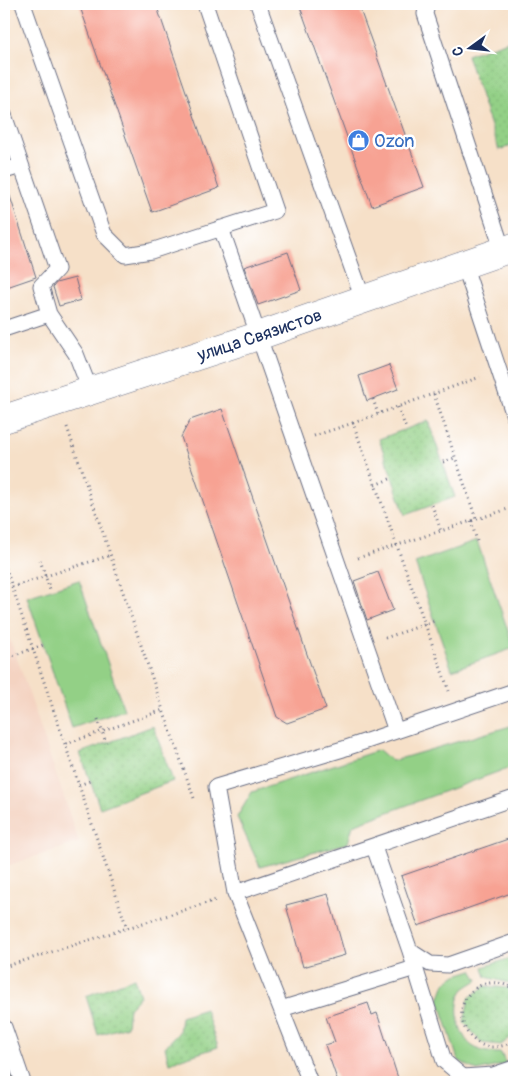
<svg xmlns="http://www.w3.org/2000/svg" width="518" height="1086" font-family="Pangolin,sans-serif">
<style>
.built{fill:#f4d3c1}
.grass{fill:#93d086;stroke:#578072}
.park{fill:url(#park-dots);stroke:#578072}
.building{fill:#f7a293}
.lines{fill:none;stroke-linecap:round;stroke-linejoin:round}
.service-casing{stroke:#686d83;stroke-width:17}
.minor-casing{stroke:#686d83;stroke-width:29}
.path{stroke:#686d83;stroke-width:3;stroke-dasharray:1 4;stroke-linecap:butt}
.service{stroke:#fff;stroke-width:15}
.minor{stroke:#fff;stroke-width:28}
.labels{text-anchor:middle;stroke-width:5;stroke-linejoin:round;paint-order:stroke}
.shop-label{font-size:18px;fill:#366cbe;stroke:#fff;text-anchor:start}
.street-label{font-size:18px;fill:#1b2f5e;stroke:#fff}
</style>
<defs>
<pattern id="park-dots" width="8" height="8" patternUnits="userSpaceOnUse" patternTransform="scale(1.25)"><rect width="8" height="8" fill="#93d086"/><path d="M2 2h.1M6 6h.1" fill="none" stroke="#7eb376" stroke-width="1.8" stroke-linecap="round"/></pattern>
</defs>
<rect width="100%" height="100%" fill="#fff"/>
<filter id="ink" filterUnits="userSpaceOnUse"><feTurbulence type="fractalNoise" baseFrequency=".02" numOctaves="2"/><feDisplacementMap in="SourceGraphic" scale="10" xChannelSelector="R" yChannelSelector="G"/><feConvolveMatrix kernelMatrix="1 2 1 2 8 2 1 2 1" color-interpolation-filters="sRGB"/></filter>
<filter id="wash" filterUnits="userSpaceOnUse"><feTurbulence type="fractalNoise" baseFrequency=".0096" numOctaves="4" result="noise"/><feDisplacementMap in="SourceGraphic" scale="20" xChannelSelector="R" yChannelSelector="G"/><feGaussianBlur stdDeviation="1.12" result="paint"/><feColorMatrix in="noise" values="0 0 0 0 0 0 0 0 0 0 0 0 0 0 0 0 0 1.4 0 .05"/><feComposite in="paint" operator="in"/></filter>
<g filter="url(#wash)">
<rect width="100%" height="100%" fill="#f6e0c8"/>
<!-- built -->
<path class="built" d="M4,627L16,655L79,842L4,867Z"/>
<!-- grass -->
<path class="grass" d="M477,541L514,648L452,670L415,563Z
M79,580L124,710L72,728L27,597Z
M514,725V766L353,825L348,843L260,867L237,817L252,792L379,750L392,761Z
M514,957V987L509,983L486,977L483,967Z
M472,970L478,980C473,983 468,986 464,989C452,1003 458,1038 474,1047C482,1052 491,1053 501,1053L506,1064L477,1071L458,1060L439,1000L445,983L456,975Z
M5,1058L13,1082H4V1059Z"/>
<!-- park -->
<path class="park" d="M514,39V145L499,150L467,55Z
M428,421L455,497L405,515L379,439Z
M153,726L173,781L100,808L80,753Z
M134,978L140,996L129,1008L127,1026L98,1035L86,996Z
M485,986L508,988L514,995V1035L501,1045L482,1043L464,1022L469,998Z
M205,1009L218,1047L169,1063L165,1047L179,1032L181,1017Z"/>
<g id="blocks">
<!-- building -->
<path class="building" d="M79,4H156L219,188L152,212Z
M299,4H358L424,187L372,206Z
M8,190L36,277L4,288V191Z
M288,252L301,290L258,305L244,267Z
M75,278L81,300L59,306L53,287L56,283Z
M389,365L398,389L367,401L359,376Z
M222,409L326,709L287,723L277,717L181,437L190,420Z
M378,572L393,610L367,620L354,581Z
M514,837V892L418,926L401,876Z
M328,894L345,955L303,967L286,905Z
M368,1003L372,1015L377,1013L398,1078L387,1082H338L325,1045L335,1042L326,1017Z"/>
</g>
</g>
<g filter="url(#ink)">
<use href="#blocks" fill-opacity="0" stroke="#686d83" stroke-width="1"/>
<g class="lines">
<defs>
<path id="service" d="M23,4L104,234L125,255L151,251L275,211L205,4
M258,4L363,299
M427,4L425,14L503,251
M4,115L57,269L41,286L49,314L4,329
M4,171L21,166
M221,228L396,731
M464,264L514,416
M49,314L76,354L90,390
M374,847L410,951L430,964L448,965L514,942
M235,893L216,787L343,749L514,691
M410,951L444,1061L463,1077L493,1075L514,1068
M281,1009L415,968
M4,1027L23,1082
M310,1082L235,893L514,798"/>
<g id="minor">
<path id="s1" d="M4,419L258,336L514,247"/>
</g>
</defs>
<!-- service casing -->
<use href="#service" class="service-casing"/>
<!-- minor casing -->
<use href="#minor" class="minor-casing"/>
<!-- path -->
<path class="path" d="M434,394L476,519
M373,399L378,414
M398,407L406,429
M353,423L480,377
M67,427L163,710
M314,436L353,423L449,691
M443,462L455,458
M375,485L392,478
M432,505L441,531
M471,521L477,541
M358,558L514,507
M40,560L50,590
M4,563L127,928
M12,587L111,555
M385,638L435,621
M4,659L43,645
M98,719L106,743
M66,744L163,710L195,801
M79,785L90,781
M4,967L216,900
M514,989C481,968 445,1004 470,1036C474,1041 482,1046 489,1047C498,1047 507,1046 514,1040"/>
<!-- service -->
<use href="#service" class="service"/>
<!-- minor -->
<use href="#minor" class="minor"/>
</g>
</g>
<!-- icons -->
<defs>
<symbol id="shop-disc" viewBox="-11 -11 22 22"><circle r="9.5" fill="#3f7fe0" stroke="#fff"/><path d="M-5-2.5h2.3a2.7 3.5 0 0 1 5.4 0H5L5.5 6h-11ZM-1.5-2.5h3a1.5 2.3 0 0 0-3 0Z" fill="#fff"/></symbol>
</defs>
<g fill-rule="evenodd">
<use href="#shop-disc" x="346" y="128" width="25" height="25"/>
</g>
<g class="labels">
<!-- shop labels -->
<g class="shop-label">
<text x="374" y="147">Ozon</text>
</g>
<!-- street labels -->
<g class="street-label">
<text dy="6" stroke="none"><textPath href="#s1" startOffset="269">улица Связистов</textPath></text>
</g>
</g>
<!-- margin -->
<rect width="518" height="1086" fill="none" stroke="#fff" stroke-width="20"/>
<!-- north arrow -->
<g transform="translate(470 48) rotate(255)" stroke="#ffffff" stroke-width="4" paint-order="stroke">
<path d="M0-4L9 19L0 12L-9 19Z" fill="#1b2f5e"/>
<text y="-8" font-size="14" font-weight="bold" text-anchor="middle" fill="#1b2f5e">С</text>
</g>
</svg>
